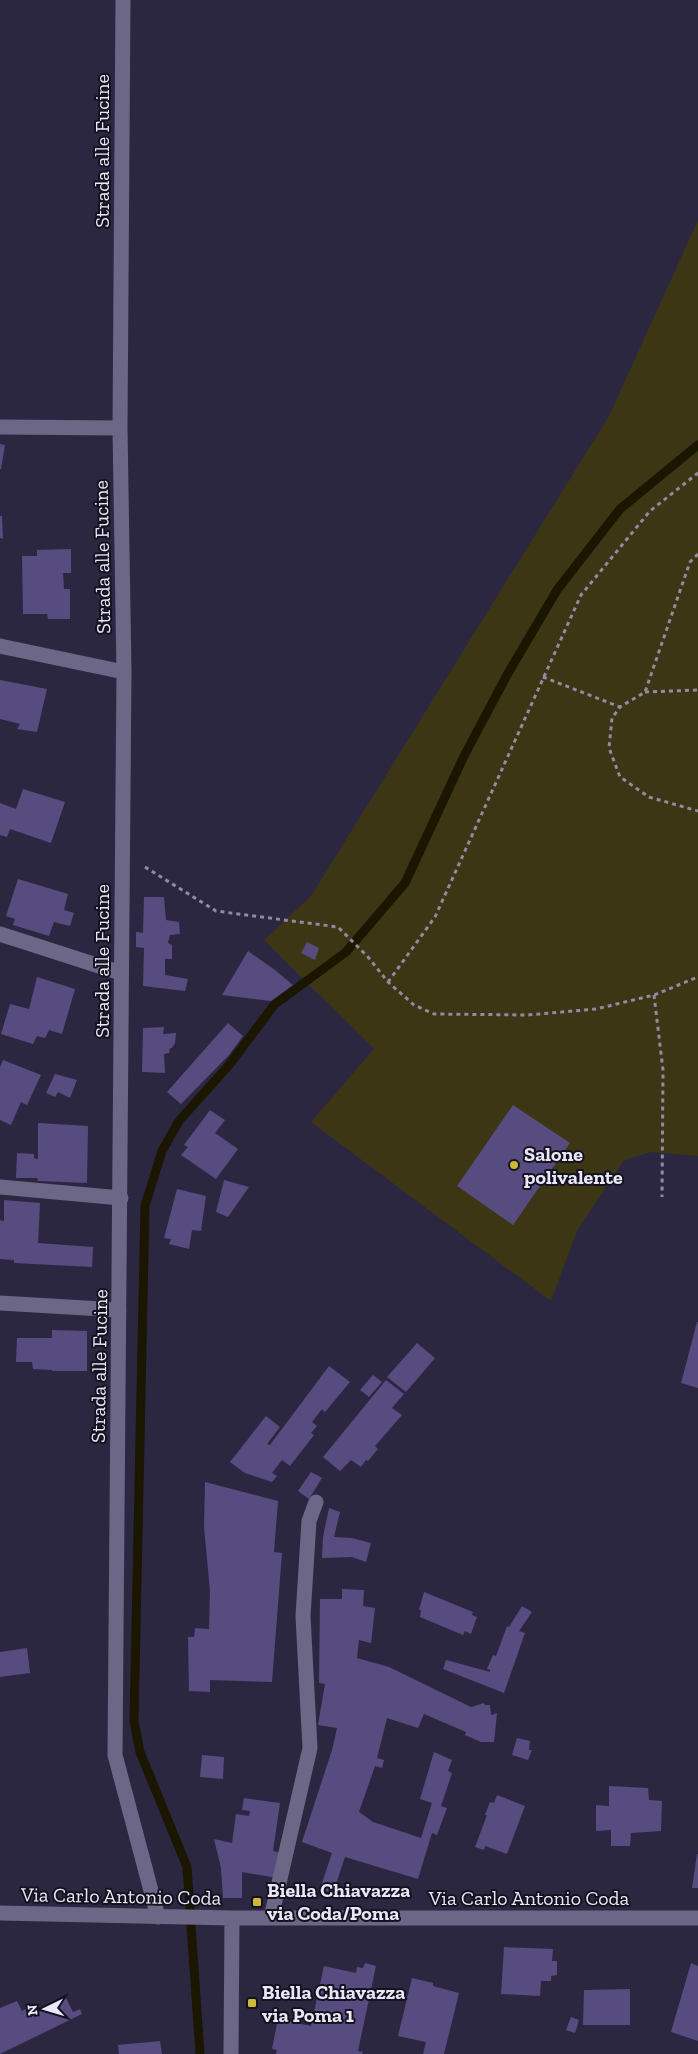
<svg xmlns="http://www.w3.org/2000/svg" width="698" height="2054" font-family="'Zilla Slab',serif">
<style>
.green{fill:#3c3615}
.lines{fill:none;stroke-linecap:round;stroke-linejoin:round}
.stream{stroke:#1b1600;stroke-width:9}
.building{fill:#574c7f}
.path{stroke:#8f8ba0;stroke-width:3;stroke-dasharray:4 4;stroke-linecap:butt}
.minor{stroke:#6c6786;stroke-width:15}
.poi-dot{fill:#ceb837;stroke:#14121e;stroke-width:2}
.labels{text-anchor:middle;stroke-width:4;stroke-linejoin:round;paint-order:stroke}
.street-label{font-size:20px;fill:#e9e7f8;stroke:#14121e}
.poi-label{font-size:20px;font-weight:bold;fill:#e9e7f8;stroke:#14121e;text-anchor:start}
</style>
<rect width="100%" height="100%" fill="#2c2741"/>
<!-- green -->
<path class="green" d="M698,220V1156L651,1152L624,1160L577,1231L551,1301L311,1122L374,1049L264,940L311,896L609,416Z"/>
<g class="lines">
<!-- stream -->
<path class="stream" d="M200,2054L187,1867L140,1752L134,1721L145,1206L162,1151L179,1121L229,1065L274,1005L346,952L405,883L464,756L507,675L557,590L620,509L698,445"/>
</g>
<!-- building -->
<path class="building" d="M0,444L5,445L1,469H0Z
M0,516H2L3,539L0,538Z
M71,549V573H63L64,589H70V619H48L47,614H23L22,556H37V550Z
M0,680L47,689L37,732L17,729L20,724L0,719Z
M23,789L65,802L51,843L10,829L7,837L0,835V803L16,809Z
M18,879L68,894L64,910L74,913L70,926L54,922L49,936L13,925L15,919L6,916Z
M144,897H164L166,920L179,922L180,934L170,935L168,943L172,945V959H165V975L188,979L185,991L143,986L144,948L136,947V932L143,933Z
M307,942L319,948L315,960L301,953Z
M248,951L275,970L293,985L271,1001L222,995Z
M37,977L75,989L62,1034L49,1030L45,1038L37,1036L33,1044L1,1034L10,1004L29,1009Z
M228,1023L243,1036L229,1055L181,1104L167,1092Z
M164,1027L163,1034L176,1033L175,1043L172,1048H170L169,1053L164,1054L165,1073L142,1072L143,1028Z
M3,1060L41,1075L27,1105L21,1102L11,1125L0,1120V1067Z
M55,1074L77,1080L70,1098L58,1092L55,1097L46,1093Z
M513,1105L570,1143L513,1225L457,1186Z
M210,1110L225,1120L215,1133L238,1149L216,1179L181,1155L188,1147L184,1145Z
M38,1123L88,1126L87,1183L38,1181L37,1178H16L17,1153L34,1154V1158L38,1159Z
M224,1180L249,1187L228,1217L216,1212Z
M177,1189L206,1196L201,1231L192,1230L189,1249L169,1244L171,1239L164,1238Z
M4,1200L40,1203L38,1243L93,1247L92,1267L14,1263V1260L0,1259V1220L4,1221Z
M697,1322H698V1388L681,1383Z
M52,1330L87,1331V1371H52V1370L33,1369L32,1362H16L17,1338H52Z
M417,1343L435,1358L406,1392L387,1377Z
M329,1366L350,1382L325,1412L322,1409L312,1422L317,1426L311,1433L314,1435L290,1466L282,1460L272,1473L277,1476L272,1482L245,1473L230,1462L266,1416L280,1427L267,1444L270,1445Z
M373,1375L382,1382L369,1397L360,1390Z
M386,1380L404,1394L392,1408L402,1415L375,1446L378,1449L368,1461L366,1460L361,1467L351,1460L340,1471L323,1457Z
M311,1472L322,1478L309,1499L298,1491Z
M205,1482L278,1501L274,1552L282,1553L272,1682L210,1680V1692L189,1691L188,1637H194L195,1628L209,1629L210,1591L204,1527Z
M329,1508L340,1512L334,1537L352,1538L371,1543L366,1562L352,1557L322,1558L323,1537Z
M342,1589L364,1590L363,1606L375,1608L371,1643L359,1640L357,1658L389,1667L471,1707L484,1703L485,1705H490L491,1715L497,1713L494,1742H481L465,1735L466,1732L424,1714L418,1728L387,1718L377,1758L384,1760L382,1768L375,1766L359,1812L373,1822L421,1838L432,1803L420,1799L434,1752L452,1760L448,1771L452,1773L441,1806L447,1808L437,1835L432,1833L418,1879L345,1857L333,1893L320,1889L332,1853L302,1842L332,1750L337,1728L318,1725L325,1684L319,1683L320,1599H342Z
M424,1592L473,1612L472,1615L477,1617L471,1634L465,1631L463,1635L420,1617L421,1610H419Z
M522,1606L532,1612L519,1631L525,1633L504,1693L443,1669L446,1660L490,1672V1670L487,1669L493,1655L496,1656L507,1626L509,1627Z
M27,1648L30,1673L0,1677V1652Z
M517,1738L530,1741L529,1750H532L528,1760L512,1755Z
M202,1755L224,1757L223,1779L200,1777Z
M609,1786L648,1788L649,1800L662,1801L661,1831L631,1833L630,1846H611V1830L596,1831V1805L609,1806Z
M497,1795L525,1806L507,1854L485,1846L484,1850L475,1847L487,1815H485L490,1802L494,1803Z
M244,1798L280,1803L273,1851L282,1853L277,1878L242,1872V1898H223L221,1868L214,1839L232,1843L236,1814L249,1816L250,1811L242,1810Z
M697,1854H698V1888H692Z
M504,1947L553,1949L552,1961H557V1975L551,1976V1981H541L540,1996L501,1994Z
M365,1963L376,1966L358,2051L363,2052L362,2054H276L277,2050L272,2049L278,2019L311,2026L324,1966L356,1973L357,1967L363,1968Z
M691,1963L698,1966V2041L671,2032Z
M412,1978L433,1983V1986L459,1993L444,2054H423L426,2042L398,2036Z
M630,1989V2025H583L584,1990Z
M66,1998L73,2012L80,2009L82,2014L0,2054V2008L17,2001L22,2011L28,2008L30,2011L36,2008L38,2012Z
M571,2017L579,2020L575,2033L566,2030Z
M160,2041L162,2054H119L118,2045Z"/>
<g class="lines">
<!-- path -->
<path class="path" d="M698,554L690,562L645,692L620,707L612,718L609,748L620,777L649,797L698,811
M543,677L620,707
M645,692L698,690
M145,867L216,911L338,927L368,957L388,982L414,1005L434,1014L528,1015L596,1009L654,995L698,977
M388,982L435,917L581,595L650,511L698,473
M654,995L663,1070L662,1197"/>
<!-- minor -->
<path class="minor" d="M123,0L120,428L124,672L115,1755L158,1917
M0,427L120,428
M0,646L124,672
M0,934L121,973
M0,1187L121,1198
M0,1303L119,1310
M0,1913L232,1918H698
M271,1918L310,1748L303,1616L309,1521L316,1502
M231,2054L232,1918"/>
</g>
<!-- markers -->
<g class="poi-dot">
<circle cx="514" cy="1165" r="5"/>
<rect x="252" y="1897" width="10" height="10" rx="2.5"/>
<rect x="247" y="1998" width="10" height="10" rx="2.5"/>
</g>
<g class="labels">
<!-- street labels -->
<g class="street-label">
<text transform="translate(102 151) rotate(-90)" y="7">Strada alle Fucine</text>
<text transform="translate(102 557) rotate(-91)" y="7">Strada alle Fucine</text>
<text transform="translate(102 961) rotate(-90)" y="7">Strada alle Fucine</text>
<text transform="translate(99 1366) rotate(-89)" y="7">Strada alle Fucine</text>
<text transform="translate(121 1896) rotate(1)" y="7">Via Carlo Antonio Coda</text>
<text x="529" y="1905">Via Carlo Antonio Coda</text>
</g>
<!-- poi labels -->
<g class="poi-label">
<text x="524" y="1161">Salone<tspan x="524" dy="23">polivalente</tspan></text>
<text x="267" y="1897">Biella Chiavazza<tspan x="267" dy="23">via Coda/Poma</tspan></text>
<text x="262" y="1999">Biella Chiavazza<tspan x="262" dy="23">via Poma 1</tspan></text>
</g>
</g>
<!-- north arrow -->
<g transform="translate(45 2009) rotate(265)" stroke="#14121e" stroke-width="4" paint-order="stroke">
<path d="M0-4L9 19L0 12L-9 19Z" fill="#e9e7f8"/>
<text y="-8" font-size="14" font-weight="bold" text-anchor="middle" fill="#e9e7f8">N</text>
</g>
</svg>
